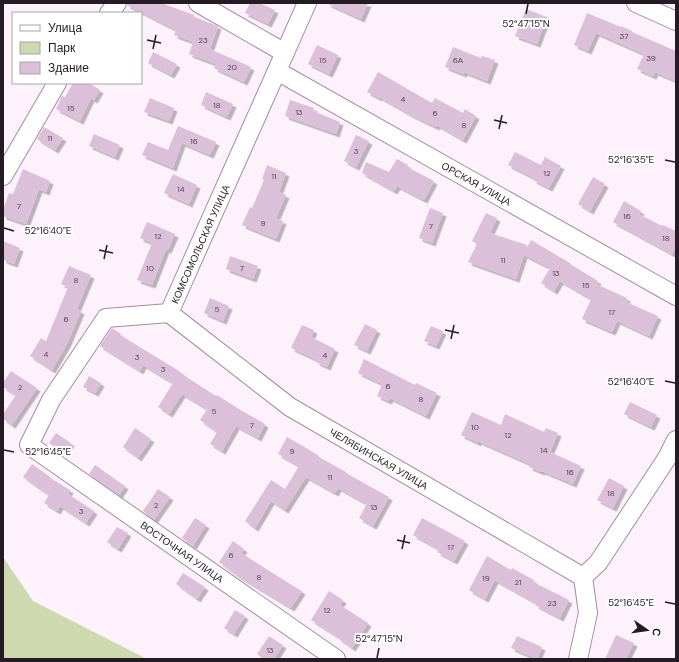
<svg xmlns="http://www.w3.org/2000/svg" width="679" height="662" font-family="'DM Sans',sans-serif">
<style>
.green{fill:#cfd9af}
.building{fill:#dcc0da;filter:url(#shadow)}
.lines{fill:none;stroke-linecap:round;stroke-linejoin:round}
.minor-casing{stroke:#a68ba4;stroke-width:20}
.minor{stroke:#fff;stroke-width:18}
.ticks{fill:none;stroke:#251b24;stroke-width:1.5}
.labels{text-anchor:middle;stroke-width:4;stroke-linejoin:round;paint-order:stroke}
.number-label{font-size:8px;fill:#534452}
.street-label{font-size:10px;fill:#251b24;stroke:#fff}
.ticks-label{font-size:10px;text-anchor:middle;fill:#251b24;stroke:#fff;stroke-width:4;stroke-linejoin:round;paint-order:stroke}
</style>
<defs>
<filter id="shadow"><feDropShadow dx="3.5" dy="3.5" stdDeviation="0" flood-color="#0004"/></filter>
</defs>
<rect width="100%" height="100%" fill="#fdf1fc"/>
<!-- green -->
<path class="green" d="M3,557L33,601L147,659H3Z"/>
<!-- building -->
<path class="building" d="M127,3H161L194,15V17L218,26L210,49L251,67L244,82L214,68L216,64L189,54L193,42L174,35L176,30L127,5Z
M250,3H259L275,10L268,24L245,13Z
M326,3H368L361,19Z
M526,9L547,17L537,44L515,36Z
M587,13L621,27V26L632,31V32L676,51V81L655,72L653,76L637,69L644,54L596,33L588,51L574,45Z
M317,45L338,55L329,74L308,64Z
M453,47L481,58L482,56L495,60L487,81L464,72L463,74L445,67Z
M153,52L177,64L171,75L148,63Z
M378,72L432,103L435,98L463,113L465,109L476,116L463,140L437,125L436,127L413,116L379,97V98L367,92Z
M73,83H89L100,90L94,100L91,98L80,121L56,109L62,96L65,97Z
M206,92L233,104L227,117L201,105Z
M150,98L174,108L169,121L144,112Z
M290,100L314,108L313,111L340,122L336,134L285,116Z
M178,126L216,142L210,155L182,143L173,168L142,155L148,142L168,150Z
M44,127L63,138L55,150L37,139Z
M94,134L120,145L115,157L89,146Z
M356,135L369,141L356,167L344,161Z
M515,152L541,165L545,157L561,166L549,188L533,180L534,178L508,165Z
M397,159L408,165L407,167L434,181L424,200L397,186L394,191L362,173L366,162L389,172Z
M267,165L286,173L279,192L286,195L276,218L283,221L276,239L242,225L250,207L252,208L264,180L262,179Z
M23,169L50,181L46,192L39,189L26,224L3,216V210L9,193L13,194Z
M173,174L197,185L189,204L164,193Z
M593,177L605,184L590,211L578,204Z
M624,201L641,211L639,214L662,226L663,225L676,231V246L672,254L613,222Z
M430,208L443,213L432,243L419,238Z
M486,213L497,218L490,233L527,245L526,249L531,240L570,263V264L598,281L596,284L627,298L626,302L658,316L649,336L617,321L612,332L582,319L591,299L560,281L554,291L541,283L550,268L524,255L516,279L468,262L477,244L472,241Z
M147,222L175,234L168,250L166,249L152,285L137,280L152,243L140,238Z
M3,241L20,248L14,264L3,260Z
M230,256L258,266L253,279L226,269Z
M69,266L91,275L77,309L81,311L67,344L52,370L30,356L41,338L46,341L68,287L61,284Z
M210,298L229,306L223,321L204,313Z
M365,324L377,330L367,351L354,345Z
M302,325L314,330L311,337L335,349L327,367L316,362L317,360L291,348Z
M431,326L443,331L436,346L424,341Z
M112,328L121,334L120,335L176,369L191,380L216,396L217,395L239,409L265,424L258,438L236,426L222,451L210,444L217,432L200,420L207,409L182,394L169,414L158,407L173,383L143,365L140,371L100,346Z
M364,359L415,385L416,383L437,393L426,416L390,398L388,401L377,396L382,384L358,373Z
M11,371L37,388L12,425L3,419V414L16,395L3,387V383Z
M89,376L101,383L95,393L83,387Z
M630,402L657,415L651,427L624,414Z
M472,412L501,425L505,414L544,432L546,428L558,433L550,452L581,466L573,484L542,471L541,472L529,467L530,464L478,441V443L461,435Z
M135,428L151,439L138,458L123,447Z
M56,433L71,443L64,453L49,443Z
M287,437L303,446L319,456V457L346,472V473L389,497L373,526L359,518L367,504L338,488L335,493L306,477L285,510L271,501L255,528L245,521L271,480L285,489L299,466L278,454Z
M32,464L50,477V478L70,490L68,494L94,511L86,523L60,506L57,511L44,503L49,495L23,477Z
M95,465L125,486L119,495L89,474Z
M609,478L624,486L613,508L597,500Z
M158,489L170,497L154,520L143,511Z
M195,518L206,525L193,546L182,538Z
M422,518L465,541L454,561L437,552L439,549L413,535Z
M117,527L128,533L118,549L107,542Z
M233,541L244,549L241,553L290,584L302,591L291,608L238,576L219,562Z
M487,556L511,570L512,568L534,580L533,582L569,600L560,618L535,605L536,603L495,580L485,599L469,590Z
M183,573L205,587L197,599L176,584Z
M329,591L343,600L340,605L368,623L352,648L338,638V637L311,620Z
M235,610L245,616L234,634L224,628Z
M616,635L634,643L626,659H605Z
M269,636L283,645L274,659H264L257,654Z
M517,636L542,647L537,659L511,648Z"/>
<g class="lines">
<defs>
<g id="minor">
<path d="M198,3L285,53"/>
<path id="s1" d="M307,3L169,313L106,318L51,400L29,445L336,659"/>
<path d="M636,3L676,21"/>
<path d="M109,13L117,3"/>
<path id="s2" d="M277,71L676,296"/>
<path d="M3,176L57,83"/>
<path id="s3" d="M169,313L290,407L583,577L598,563L667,458L676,440"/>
<path d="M578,659L588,613L583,577"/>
</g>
</defs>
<!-- minor casing -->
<use href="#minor" class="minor-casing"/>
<!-- minor -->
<use href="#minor" class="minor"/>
</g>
<!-- ticks -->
<path class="ticks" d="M526,14L528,4M147,40L161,43M153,49L156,35M494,120L507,123M499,129L502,115M665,160L675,162M4,228L14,231M99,250L113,253M104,259L107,245M445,330L459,333M451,339L454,325M665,381L675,383M4,450L14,452M397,540L410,543M402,549L405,535M665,602L675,604M377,658L379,648"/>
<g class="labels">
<!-- number labels -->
<g class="number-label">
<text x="624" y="39">37</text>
<text x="203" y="43">23</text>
<text x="651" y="61">39</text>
<text x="323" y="63">15</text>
<text x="458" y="63">6А</text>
<text x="232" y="70">20</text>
<text x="403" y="102">4</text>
<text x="217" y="108">18</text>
<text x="71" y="111">15</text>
<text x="299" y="115">13</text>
<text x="435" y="116">6</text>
<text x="464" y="128">8</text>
<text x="50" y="141">11</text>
<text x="194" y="144">16</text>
<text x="356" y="154">3</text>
<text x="547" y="176">12</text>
<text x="274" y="179">11</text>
<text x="181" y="192">14</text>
<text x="19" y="209">7</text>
<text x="627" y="219">16</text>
<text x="263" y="226">9</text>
<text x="431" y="229">7</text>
<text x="158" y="239">12</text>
<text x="666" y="241">18</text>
<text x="503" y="263">11</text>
<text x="150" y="271">10</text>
<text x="242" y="271">7</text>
<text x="556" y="276">13</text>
<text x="76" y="283">8</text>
<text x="586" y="288">15</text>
<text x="217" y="312">5</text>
<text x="612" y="315">17</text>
<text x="66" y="322">6</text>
<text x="46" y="357">4</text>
<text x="325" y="358">4</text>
<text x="137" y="360">3</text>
<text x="163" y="372">3</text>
<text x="388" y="389">6</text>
<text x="20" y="390">2</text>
<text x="421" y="402">8</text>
<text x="214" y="414">5</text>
<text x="252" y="428">7</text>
<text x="475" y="430">10</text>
<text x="508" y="438">12</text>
<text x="544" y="453">14</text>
<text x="292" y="454">9</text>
<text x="570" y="475">16</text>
<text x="330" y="480">11</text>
<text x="611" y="496">18</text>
<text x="156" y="508">2</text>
<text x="374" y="510">13</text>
<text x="81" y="514">3</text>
<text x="451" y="550">17</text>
<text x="231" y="558">6</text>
<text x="259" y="580">8</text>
<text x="486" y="581">19</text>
<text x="518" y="585">21</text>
<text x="552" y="606">23</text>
<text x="327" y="613">12</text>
<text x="270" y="653">13</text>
</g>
<!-- street labels -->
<g class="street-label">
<text dy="4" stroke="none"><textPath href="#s2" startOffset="229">ОРСКАЯ УЛИЦА</textPath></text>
<text transform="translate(200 244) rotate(-66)" y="4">КОМСОМОЛЬСКАЯ УЛИЦА</text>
<text dy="4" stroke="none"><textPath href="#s3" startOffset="256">ЧЕЛЯБИНСКАЯ УЛИЦА</textPath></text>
<text dy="4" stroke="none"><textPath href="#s1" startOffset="738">ВОСТОЧНАЯ УЛИЦА</textPath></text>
</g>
</g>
<g class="ticks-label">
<text x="526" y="27">52°47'15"N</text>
<text x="631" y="163">52°16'35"E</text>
<text x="48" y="234">52°16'40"E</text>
<text x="631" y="385">52°16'40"E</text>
<text x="48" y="455">52°16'45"E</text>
<text x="631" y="606">52°16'45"E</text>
<text x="379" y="642">52°47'15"N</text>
</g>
<!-- border -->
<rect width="679" height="662" fill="none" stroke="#251b24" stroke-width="8"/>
<!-- legend -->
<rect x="12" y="12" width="130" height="72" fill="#ffffff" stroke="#a8a4a7"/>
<rect x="20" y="25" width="20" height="6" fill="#ffffff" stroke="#a8a4a7"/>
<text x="48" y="32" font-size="12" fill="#251b24">Улица</text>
<rect x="20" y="42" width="20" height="12" fill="#cfd9af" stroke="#a8a4a7"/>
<text x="48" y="52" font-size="12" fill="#251b24">Парк</text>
<rect x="20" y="62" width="20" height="12" fill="#dcc0da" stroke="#a8a4a7"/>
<text x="48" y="72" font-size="12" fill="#251b24">Здание</text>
<!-- north arrow -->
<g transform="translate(647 630) rotate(103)" stroke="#ffffff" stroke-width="3" paint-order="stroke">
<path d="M0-3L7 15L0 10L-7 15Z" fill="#251b24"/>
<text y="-6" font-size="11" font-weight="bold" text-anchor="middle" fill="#251b24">С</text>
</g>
</svg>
